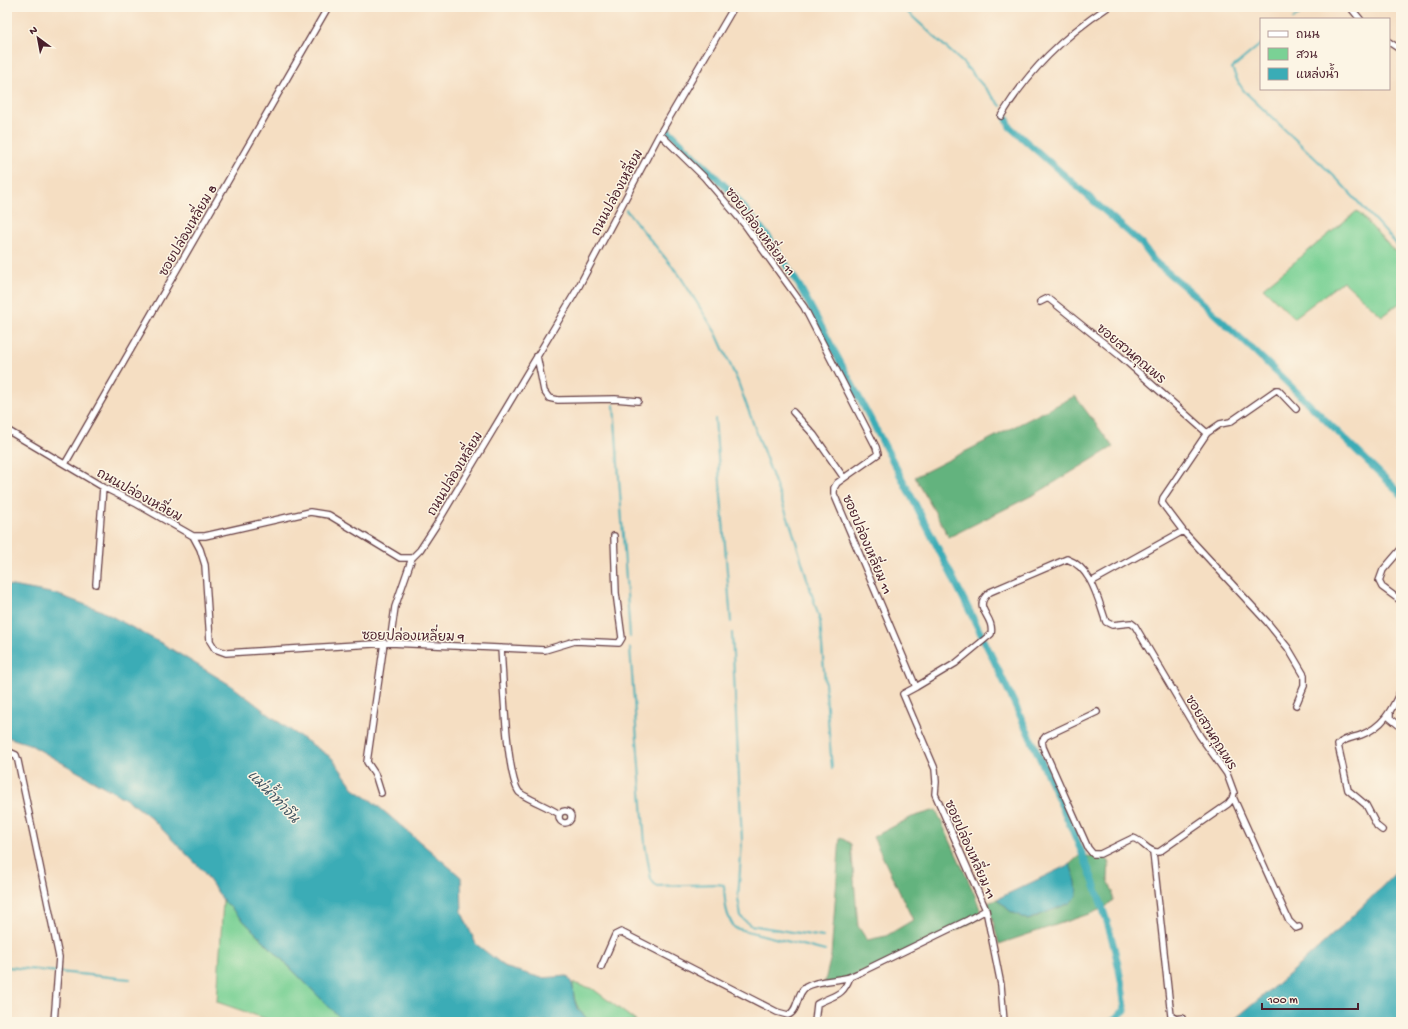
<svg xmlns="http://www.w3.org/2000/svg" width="1408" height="1029" font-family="'Gochi Hand','Playpen Sans Thai',sans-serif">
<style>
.green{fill:#7ad195;stroke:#627860}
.forest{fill:#63b37e;stroke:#566954}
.water{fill:#3aacb6;stroke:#426670}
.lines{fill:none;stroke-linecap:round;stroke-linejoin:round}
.stream{stroke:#3aacb6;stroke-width:2}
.canal{stroke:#3aacb6;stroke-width:7}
.minor-casing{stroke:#643c42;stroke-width:8}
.minor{stroke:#fff;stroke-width:5.5}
.labels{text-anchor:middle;stroke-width:3;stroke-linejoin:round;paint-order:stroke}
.street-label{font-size:13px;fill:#4a1f2b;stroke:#fcf5e5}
.water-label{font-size:14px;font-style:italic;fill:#445763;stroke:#fcf5e5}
</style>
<rect width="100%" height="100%" fill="#fcf5e5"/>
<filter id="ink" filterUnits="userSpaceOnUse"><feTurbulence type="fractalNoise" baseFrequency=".025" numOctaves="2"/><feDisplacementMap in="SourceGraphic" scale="8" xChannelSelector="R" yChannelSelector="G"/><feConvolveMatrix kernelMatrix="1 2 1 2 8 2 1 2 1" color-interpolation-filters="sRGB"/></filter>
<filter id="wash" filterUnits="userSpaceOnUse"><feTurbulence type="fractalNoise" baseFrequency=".012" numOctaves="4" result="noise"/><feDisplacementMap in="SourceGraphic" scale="16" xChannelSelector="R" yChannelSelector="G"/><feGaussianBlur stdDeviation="0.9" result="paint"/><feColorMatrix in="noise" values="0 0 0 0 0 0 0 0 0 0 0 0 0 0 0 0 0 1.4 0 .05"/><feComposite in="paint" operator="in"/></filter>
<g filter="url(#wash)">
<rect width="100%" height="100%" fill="#f5dec2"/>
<!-- green -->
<path class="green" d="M1357,211L1401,258V302L1382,316L1343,281L1294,318L1263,288Z
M223,900L344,1022H275L217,1002Z
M573,983L593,989L637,1022H590C577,1008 573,1003 573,983Z"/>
<!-- forest -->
<path class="forest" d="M1075,396L1113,447L1037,493L949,537L915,477Z
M936,810L974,893L983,917L902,956L823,989L831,956L840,837L851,844L858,926L867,940L886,936L913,920L873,837L912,817Z
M1080,855L1104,858L1109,861L1108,880L1113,892V900L1106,907L1092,913L999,944L988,903L997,899L1010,911L1028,920L1039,916L1076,882L1070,864Z"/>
<!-- water -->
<path class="water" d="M7,585L56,594L100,610L163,644L232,686L283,725L332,758L355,790L372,801L461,877L462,913L476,944L507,968L542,978L567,976C577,988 571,992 576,1005C578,1011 586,1017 590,1022H344L223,900L203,871L149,816L129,801L29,744L7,737Z
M1070,864L1076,882L1077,896L1070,903L1028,920L1010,911L997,899Z
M1401,867V1022H1231C1291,974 1348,923 1401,867Z"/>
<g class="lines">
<!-- stream -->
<path class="stream" d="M902,7L963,63L1001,106
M1293,19L1308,7
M1261,44L1232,68L1238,82L1244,91L1337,179L1401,249
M626,210L680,276L716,333L738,382L792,529L820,621L832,769
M614,405L630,637
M715,419L731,622
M732,633L742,841L738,898L741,917L750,925L823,937
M630,648L645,844L651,879L656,886L717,884L724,885C725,902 725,915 735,928L825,951
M7,967L130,979"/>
<!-- canal -->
<path class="canal" d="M1006,117L1010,127L1142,244L1154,261L1191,292L1264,360L1401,494
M668,130L732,193L770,239L800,287C880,436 960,585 1031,739C1070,825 1116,914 1125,1010L1111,1022"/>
</g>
</g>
<g filter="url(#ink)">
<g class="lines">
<defs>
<path id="minor" d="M1350,7L1360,19
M1389,42L1401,50
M1001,116C1029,70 1063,37 1108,7
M660,134L704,177L745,225L804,307L876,447L878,454L837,483L834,488V494L916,687L903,694L935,769L936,782L935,794L986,910L1001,985L1004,1022
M1040,302L1048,298L1120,356L1207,433
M537,356L544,391L549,398L558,400L615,399L638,401
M793,412L814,435L844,478
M7,430L103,487L137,504L193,536H205L310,512L329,515L400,558H412L420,550L435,527L578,288L658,137L734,7
M65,464L328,7
M193,536L200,549L205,565L210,641L215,649L226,653L390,643L545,650L575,641L619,643L622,638L616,593L614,536
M1401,549L1383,570L1379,581L1382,587L1401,601
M1091,582L1183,531
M96,584L103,487
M390,643L395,607L412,558
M501,648C503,675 506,775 519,792C523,797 551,808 559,814
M916,687L956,663L991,634C995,615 970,608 990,592L1067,559C1092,568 1098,600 1106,622L1112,625L1131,623L1135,626L1200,736L1227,774L1234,793L1232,799L1228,804L1159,852C1148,853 1143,841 1133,838L1100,854H1093L1088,848L1043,747L1042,741L1046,736L1097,712
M1296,705L1304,686V675L1288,648L1267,622L1183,531L1162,503L1163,498L1207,433L1220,424L1230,422L1276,390H1278L1296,409
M1390,713V718L1401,727
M7,751L16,755L18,761L59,957L54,1022
M381,793L375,774L367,762L384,643
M1233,797L1289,921L1296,928L1299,927
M559 817a6 6 0 1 1 12 0a6 6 0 1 1-12 0Z
M1382,830L1377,826L1366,805L1348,790L1338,745C1344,738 1353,738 1361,735C1383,727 1392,710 1401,690
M1153,852L1171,1016L1176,1019L1182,1018
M601,967L615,935L621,932L777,1012L788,1015C799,1011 796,993 806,987C817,980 834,981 846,978C851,977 856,974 861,972L968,920L986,910
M815,1022L817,1004C834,994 842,998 850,977"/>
</defs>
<!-- minor casing -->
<use href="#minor" class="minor-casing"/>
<!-- minor -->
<use href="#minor" class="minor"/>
</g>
</g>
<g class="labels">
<!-- street labels -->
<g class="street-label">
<text transform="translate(616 192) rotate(-62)" y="5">ถนนปล่องเหลี่ยม</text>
<text transform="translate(187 230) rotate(-60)" y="5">ซอยปล่องเหลี่ยม 8</text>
<text transform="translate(761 231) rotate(53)" y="5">ซอยปล่องเหลี่ยม 11</text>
<text transform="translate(1132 353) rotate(40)" y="5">ซอยสวนคุณพร</text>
<text transform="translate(454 473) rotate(-59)" y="5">ถนนปล่องเหลี่ยม</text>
<text transform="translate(140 494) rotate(29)" y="5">ถนนปล่องเหลี่ยม</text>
<text transform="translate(868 544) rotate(67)" y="5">ซอยปล่องเหลี่ยม 11</text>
<text transform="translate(413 635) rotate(1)" y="5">ซอยปล่องเหลี่ยม 9</text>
<text transform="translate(1212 732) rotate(58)" y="5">ซอยสวนคุณพร</text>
<text transform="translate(971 849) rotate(66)" y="5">ซอยปล่องเหลี่ยม 11</text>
</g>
<!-- water labels -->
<g class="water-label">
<text transform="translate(274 796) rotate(46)" y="5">แม่น้ำท่าจีน</text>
</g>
</g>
<!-- margin -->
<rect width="1408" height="1029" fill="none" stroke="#fcf5e5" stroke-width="24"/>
<!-- legend -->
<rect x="1260" y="18" width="130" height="72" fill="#fcf5e5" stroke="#b59f9b"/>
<rect x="1268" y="31" width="20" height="6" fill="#ffffff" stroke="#b59f9b"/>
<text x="1296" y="38" font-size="12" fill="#4a1f2b">ถนน</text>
<rect x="1268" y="48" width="20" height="12" fill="#7ad195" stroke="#b59f9b"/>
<text x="1296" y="58" font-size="12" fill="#4a1f2b">สวน</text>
<rect x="1268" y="68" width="20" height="12" fill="#3aacb6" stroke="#b59f9b"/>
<text x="1296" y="78" font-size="12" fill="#4a1f2b">แหล่งน้ำ</text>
<!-- north arrow -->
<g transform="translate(38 38) rotate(328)" stroke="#fcf5e5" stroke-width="3" paint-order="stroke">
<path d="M0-3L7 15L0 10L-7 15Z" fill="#4a1f2b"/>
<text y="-6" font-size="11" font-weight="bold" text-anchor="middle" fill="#4a1f2b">N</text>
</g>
<!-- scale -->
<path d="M1262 1003v6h96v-6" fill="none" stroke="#4a1f2b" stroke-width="2"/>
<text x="1268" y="1003" font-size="12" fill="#4a1f2b" stroke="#fcf5e5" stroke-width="3" paint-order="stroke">100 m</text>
</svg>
